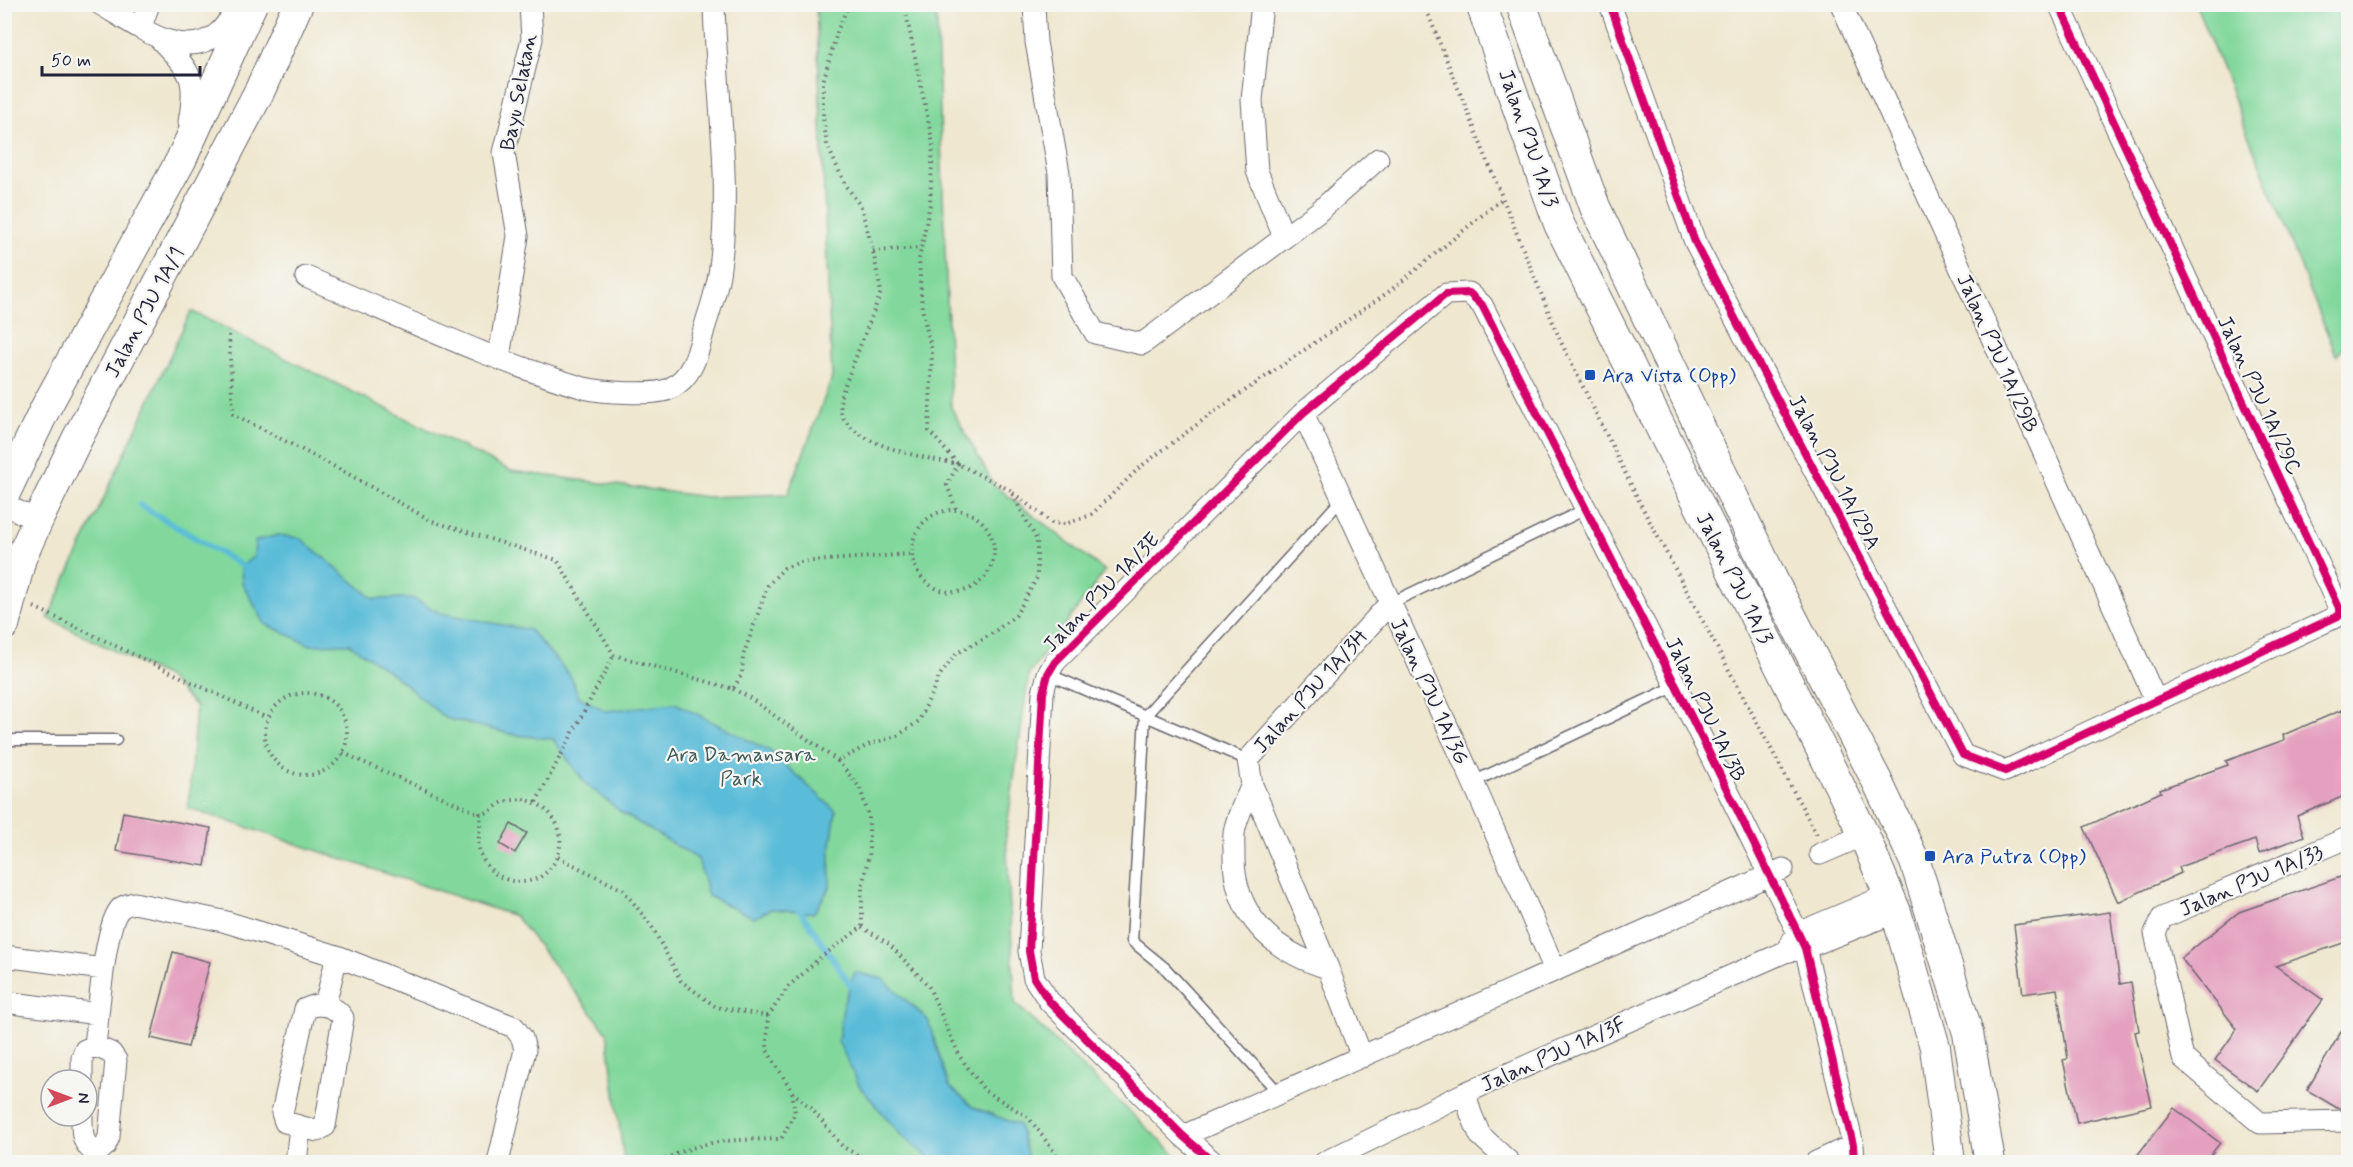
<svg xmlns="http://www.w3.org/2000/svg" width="2353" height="1167" font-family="Mynerve,sans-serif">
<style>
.green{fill:#82d89c;stroke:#527d6c;stroke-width:1.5}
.water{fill:#5abcd8;stroke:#3e6f8a;stroke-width:1.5}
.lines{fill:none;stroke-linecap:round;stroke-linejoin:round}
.stream{stroke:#5abcd8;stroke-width:6}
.building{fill:#e4a0bf}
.lane-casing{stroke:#6a676f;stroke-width:13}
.street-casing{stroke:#6a676f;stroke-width:23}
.secondary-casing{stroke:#6a676f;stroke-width:32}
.path{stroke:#6a676f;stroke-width:4;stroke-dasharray:1.5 4.5;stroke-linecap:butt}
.lane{stroke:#fff;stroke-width:10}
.street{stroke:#fff;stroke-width:21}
.secondary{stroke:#fff;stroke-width:30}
.cycleway-casing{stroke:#f6f6f2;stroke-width:11}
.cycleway{stroke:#d6006c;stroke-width:8}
.transit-dot{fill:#1a4fb4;stroke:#f6f6f2;stroke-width:2}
.labels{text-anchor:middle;stroke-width:4.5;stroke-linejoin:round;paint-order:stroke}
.street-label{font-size:21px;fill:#22223b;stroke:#f6f6f2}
.transit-label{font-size:21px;fill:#164399;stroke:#f6f6f2;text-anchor:start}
.park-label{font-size:21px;fill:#3f5958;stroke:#f6f6f2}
</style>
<rect width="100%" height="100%" fill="#f6f6f2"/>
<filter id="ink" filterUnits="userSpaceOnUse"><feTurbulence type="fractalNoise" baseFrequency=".0167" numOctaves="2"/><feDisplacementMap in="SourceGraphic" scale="12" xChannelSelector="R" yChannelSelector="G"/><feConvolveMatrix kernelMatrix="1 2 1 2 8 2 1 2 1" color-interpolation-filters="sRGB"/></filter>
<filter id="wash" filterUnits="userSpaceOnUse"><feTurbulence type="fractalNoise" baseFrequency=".008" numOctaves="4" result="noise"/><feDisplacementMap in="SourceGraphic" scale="24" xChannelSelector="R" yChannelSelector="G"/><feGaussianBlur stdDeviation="1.35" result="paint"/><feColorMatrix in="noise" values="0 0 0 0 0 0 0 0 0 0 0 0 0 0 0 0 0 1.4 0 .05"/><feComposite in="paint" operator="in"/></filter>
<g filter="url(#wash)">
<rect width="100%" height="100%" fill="#efe7cf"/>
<!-- green -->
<path class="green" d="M816,5H936L951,407L994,485L1105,571L1029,674L1006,834L1015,1003L1183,1162H624L607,1032L515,916L188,808L196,707L167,677L48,618L191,311L511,471L707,497L788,494L832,378Z
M2196,5H2348V343L2336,355Z"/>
<!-- water -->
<path class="water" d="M279,535L300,538L374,599L412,598L440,613L530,630L571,677L579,697L606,711L675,703L770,751L836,811L830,852V887L814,913L771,909L754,918L708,896L698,859L622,813L585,783L553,739L515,735L445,718L394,675L349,644L310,645L265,624L242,583L241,567L254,556L255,541Z
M855,972L883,979L928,1020L949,1086L973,1107L1019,1125L1029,1162H934L901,1135L860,1087L838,1041L844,1002Z"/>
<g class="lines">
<!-- stream -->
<path class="stream" d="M4,423H6
M140,505L247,569
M796,908L801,912L854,990"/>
</g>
<g id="blocks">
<!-- building -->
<path class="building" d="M2342,710L2349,726V794L2297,816L2304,836L2259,853L2255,840L2179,867L2181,873L2118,902L2084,827L2161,792L2160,789L2228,765L2226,761L2284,740L2283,735Z
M123,812L211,828L205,866L116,851Z
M511,824L527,833L515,853L500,844Z
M2349,874V941L2276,966L2323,1000L2258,1091L2215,1060L2237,1029L2181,958L2239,912Z
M2110,912L2120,984L2131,982L2139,1031L2135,1032L2152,1106L2077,1123L2063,1060L2068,1059L2057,989L2023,994L2014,925Z
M173,952L210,962L188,1047L151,1038Z
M2349,1018V1108H2337L2307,1090Z
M2174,1108L2220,1143L2205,1162H2132Z"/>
</g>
</g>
<g filter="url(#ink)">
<use href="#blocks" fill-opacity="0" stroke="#6a676f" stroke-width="1.5"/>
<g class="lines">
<defs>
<path id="lane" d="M1389,604L1586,509
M1048,674L1248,760
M4,740H116
M1473,782L1676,686
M1279,1093L1165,968L1132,941L1145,716L1343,498"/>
<path id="street" d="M100,4C132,22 181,63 217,34C226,27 233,14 240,4
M1034,4L1036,42L1059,173L1062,276L1095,333L1142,344L1317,213L1378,159
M1262,4L1252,100L1257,171L1284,237
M1610,4L1695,242L1963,755L2005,771L2342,614L2059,4
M1841,4L2156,701
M141,27L149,4
M158,37C189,71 198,74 189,122
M306,277C395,314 491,361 584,388C600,392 654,396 669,389C693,378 698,352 704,329C710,309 718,288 720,267C732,181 716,91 714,4
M499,358L518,236L504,153L532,39L530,4
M1303,413L1473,782L1555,970
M4,505L38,520
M1252,785C1246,799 1238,814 1235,828C1233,835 1234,844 1234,852C1232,913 1271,951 1328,968
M2348,840L2345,839L2162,918L2155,933L2183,1058L2260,1123L2348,1121
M1820,854L1864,835
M1790,944L1798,933L1888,895
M4,956L103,969
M4,1002L98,1014
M316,1005C328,1005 337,1008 343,1018L325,1126L317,1131L285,1122L282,1113L305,1009Z
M325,1005L337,956
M1362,1057L1328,968L1252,785L1248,760L1389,604
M82,1080V1058L85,1050L95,1046C98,1021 104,922 121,908C124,905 130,904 134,903L223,921L337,956L514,1027L522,1038L525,1050L498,1162
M1465,1093L1471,1114L1480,1135L1509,1162
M82,1116C82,1133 81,1143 96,1154L105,1146L109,1137L116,1060L111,1053L95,1046
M1183,1136L1783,869
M296,1162L300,1127
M1213,1162L1183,1136L1049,1001L1034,978L1029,951L1043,693L1048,674L1055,662L1303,413L1446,294L1469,293L1482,305L1676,686L1798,933L1805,948L1853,1145L1854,1162
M1325,1162L1465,1093L1785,952L1805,948L1896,912
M1816,1162L1853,1145"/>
<path id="secondary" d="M1481,4L1559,224L1864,835L1896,912L1935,1047L1950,1162
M1521,4L1595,207L1775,585L1877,781L1915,862L1968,1033L1990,1162
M4,495L45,409L181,160L252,4
M4,625L21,558L38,520L76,441L260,90L298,4"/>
</defs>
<!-- lane casing -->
<use href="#lane" class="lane-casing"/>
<!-- street casing -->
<use href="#street" class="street-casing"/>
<!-- secondary casing -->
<use href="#secondary" class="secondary-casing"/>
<!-- path -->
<path class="path" d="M849,4L838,29L823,82V117L827,145L845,184L861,207L873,251L881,292L840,398C841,402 840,408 841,412C849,445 929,459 958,464L947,485L956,509
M1424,4L1560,340L1642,507L1817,835
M873,251L921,248
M229,335L233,414L339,469L432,521L557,560L614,655L733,689L742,674L743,656L768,585L784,568L800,562L912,554
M1013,493L1052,523L1065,524L1091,515L1140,467L1214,412L1390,291L1503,198
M912 551a41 41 0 1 1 82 0a41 41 0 1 1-82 0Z
M34,607L267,718
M733,689L747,696L838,761L870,744L897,736L919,721L940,675L957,653L990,635L1016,615L1037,578V540L1010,490L958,464L929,431L932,352L922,308L919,259L930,204L933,144L904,4
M265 734a41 41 0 1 1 82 0a41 41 0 1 1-82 0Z
M343,753L480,814
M523,799C589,815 558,901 503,878C493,874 485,865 481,855C475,842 482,828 480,814C489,813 491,810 498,805C506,800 514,800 523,799Z
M536,802L614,655
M558,857L623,890L651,925L681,981L716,1007L768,1016
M862,927L889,944L928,985L960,1057L985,1091L1028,1117L1062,1162
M792,1092L811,1108L843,1147L871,1162
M660,1162C704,1138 733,1140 781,1139L795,1113L792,1091L767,1050L768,1016L789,986L821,957L862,927V887L869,854V817L860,788L838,761"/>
<!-- lane -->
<use href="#lane" class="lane"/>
<!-- street -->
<use href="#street" class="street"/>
<!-- secondary -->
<use href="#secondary" class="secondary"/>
<defs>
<path id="cycleway" d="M1610,4L1695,242L1963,755L2005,771L2342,614L2059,4
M1213,1162L1183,1136L1049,1001L1034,978L1029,951L1043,693L1048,674L1055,662L1303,413L1446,294L1469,293L1482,305L1676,686L1798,933L1805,948L1853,1145L1854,1162"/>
</defs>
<!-- cycleway casing -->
<use href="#cycleway" class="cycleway-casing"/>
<!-- cycleway -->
<use href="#cycleway" class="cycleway"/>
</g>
</g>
<!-- markers -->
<g class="transit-dot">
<rect x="1584" y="369" width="12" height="12" rx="3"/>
<rect x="1924" y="850" width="12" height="12" rx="3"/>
</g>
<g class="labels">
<!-- street labels -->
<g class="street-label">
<text transform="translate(518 92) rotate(-79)" y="7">Bayu Selatan</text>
<text transform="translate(1529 138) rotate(71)" y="7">Jalan PJU 1A/3</text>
<text transform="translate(144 312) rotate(-62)" y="7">Jalan PJU 1A/1</text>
<text transform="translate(1998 353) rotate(66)" y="7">Jalan PJU 1A/29B</text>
<text transform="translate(2260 395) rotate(65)" y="7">Jalan PJU 1A/29C</text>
<text transform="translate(1835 472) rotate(62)" y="7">Jalan PJU 1A/29A</text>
<text transform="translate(1735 578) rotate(63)" y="7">Jalan PJU 1A/3</text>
<text transform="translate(1101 592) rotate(-46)" y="7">Jalan PJU 1A/3E</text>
<text transform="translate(1310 691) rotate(-48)" y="7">Jalan PJU 1A/3H</text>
<text transform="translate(1430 691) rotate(65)" y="7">Jalan PJU 1A/3G</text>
<text transform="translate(1706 709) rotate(64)" y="7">Jalan PJU 1A/3B</text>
<text transform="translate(2251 880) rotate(-23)" y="7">Jalan PJU 1A/33</text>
<text transform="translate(1553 1054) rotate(-24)" y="7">Jalan PJU 1A/3F</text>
</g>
<!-- transit labels -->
<g class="transit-label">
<text x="1602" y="382">Ara Vista (Opp)</text>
<text x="1942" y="863">Ara Putra (Opp)</text>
</g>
<!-- park labels -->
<g class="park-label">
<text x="741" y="761">Ara Damansara<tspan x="741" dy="24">Park</tspan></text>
</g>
</g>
<!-- margin -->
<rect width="2353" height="1167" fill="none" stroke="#f6f6f2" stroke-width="24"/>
<!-- north arrow -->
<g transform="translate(69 1098) rotate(90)"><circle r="28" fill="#f6f6f2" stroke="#a1a1a9" stroke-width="1.5"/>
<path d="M0-4.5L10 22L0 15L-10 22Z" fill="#d1495b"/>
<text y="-9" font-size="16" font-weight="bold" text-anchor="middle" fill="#22223b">N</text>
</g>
<!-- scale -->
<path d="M42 66v9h158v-9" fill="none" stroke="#22223b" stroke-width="3"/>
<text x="51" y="66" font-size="18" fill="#22223b" stroke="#f6f6f2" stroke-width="4.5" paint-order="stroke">50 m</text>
</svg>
